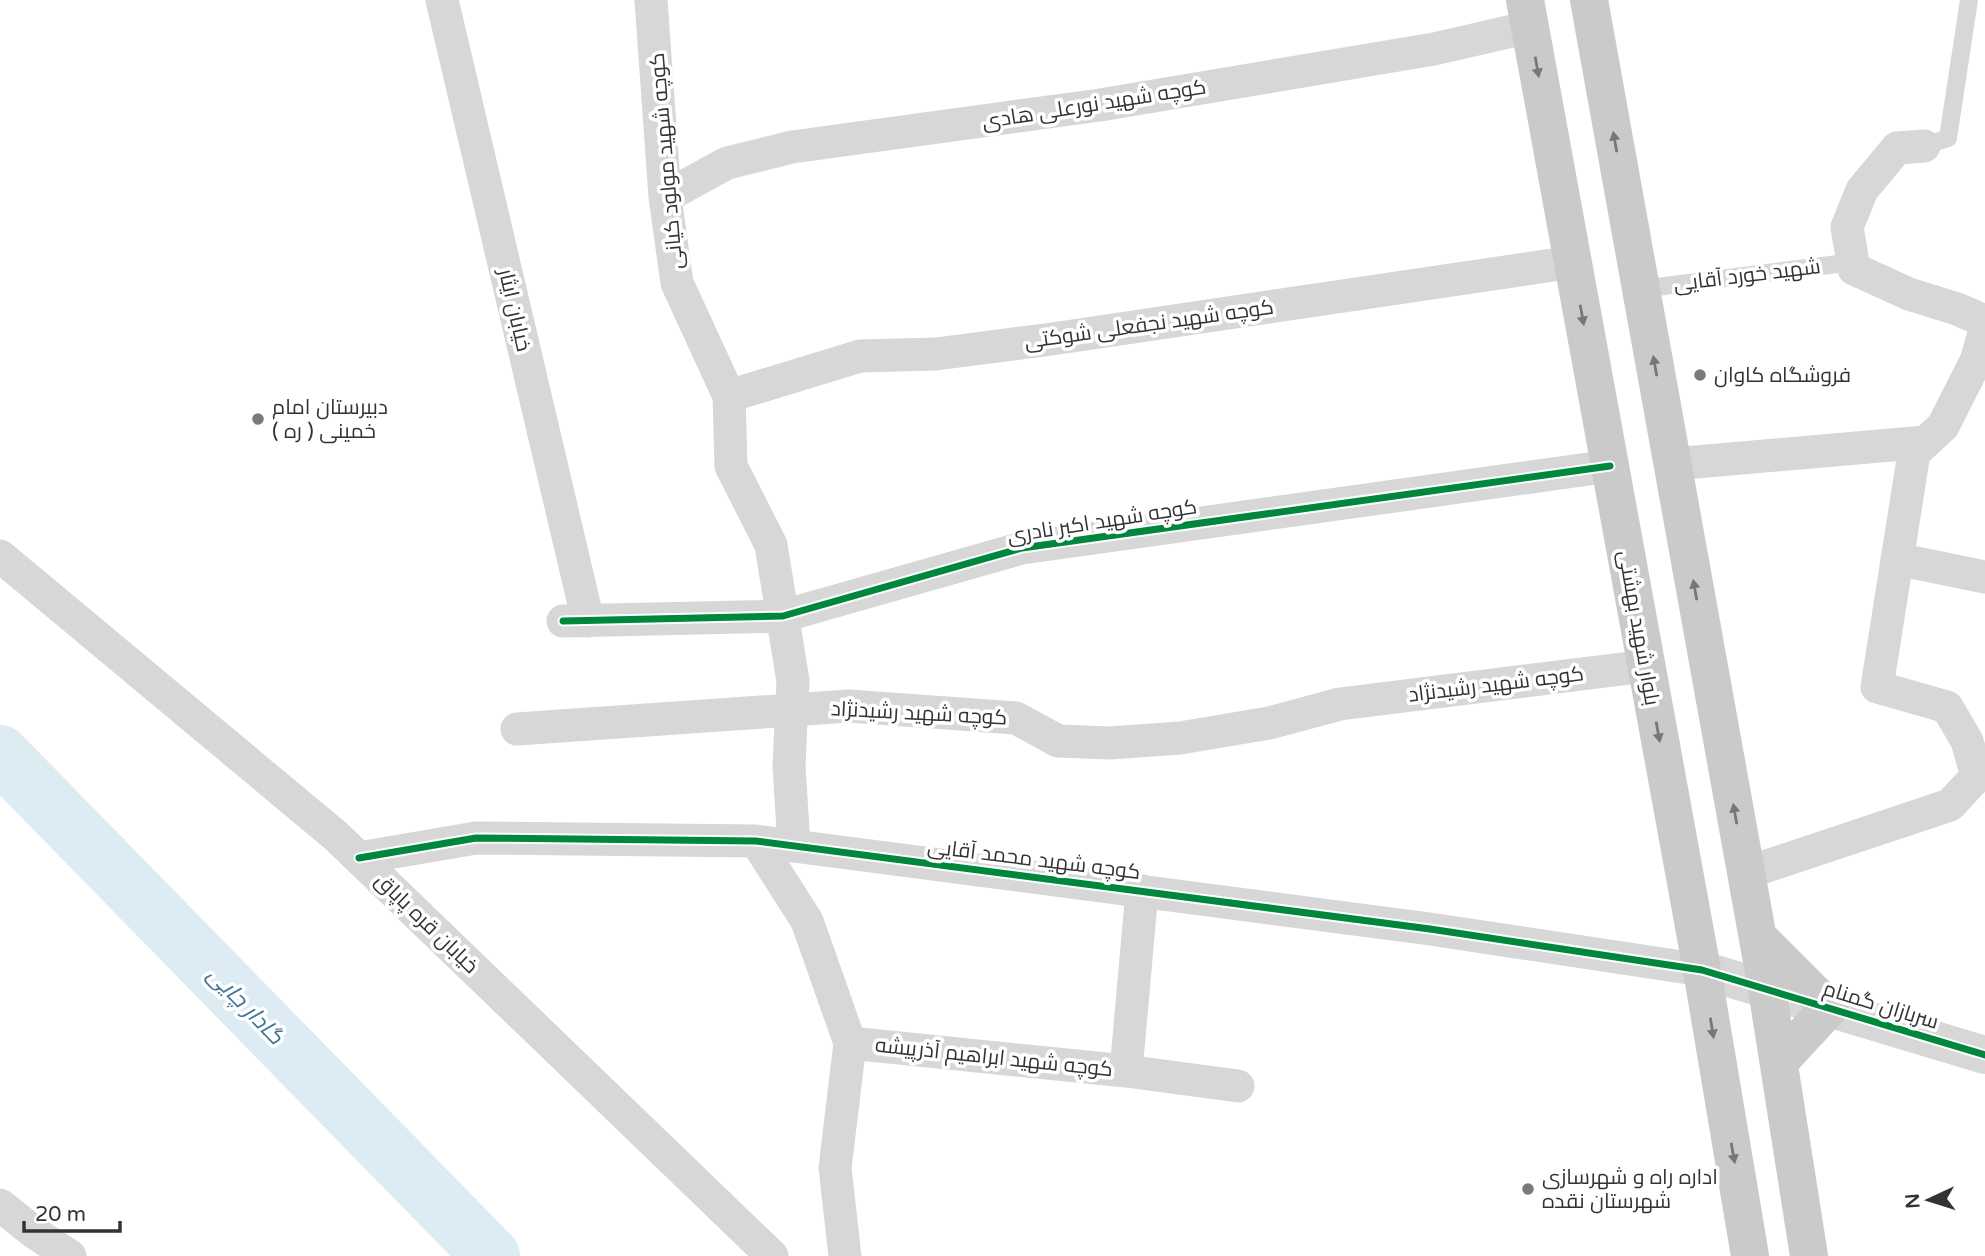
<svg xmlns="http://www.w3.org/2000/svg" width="1985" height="1256" font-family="'Varela Round',Cairo,sans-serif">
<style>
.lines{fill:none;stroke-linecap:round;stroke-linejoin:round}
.river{stroke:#ddebf3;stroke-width:58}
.service{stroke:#d7d7d7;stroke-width:18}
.minor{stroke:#d7d7d7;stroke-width:33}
.tertiary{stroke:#d7d7d7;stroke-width:38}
.primary{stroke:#cacaca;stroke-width:38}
.cycleway-casing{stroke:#fff;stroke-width:11}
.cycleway{stroke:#00873e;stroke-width:7}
.oneway{fill:#777}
.poi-dot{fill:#7a7a7a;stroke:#fff;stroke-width:2.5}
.labels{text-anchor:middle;stroke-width:7;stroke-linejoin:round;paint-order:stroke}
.street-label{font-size:21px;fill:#333;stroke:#fff}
.poi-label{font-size:21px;fill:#333;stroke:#fff;text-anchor:start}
.water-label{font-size:23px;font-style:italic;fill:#3f7597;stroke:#fff}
</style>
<rect width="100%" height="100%" fill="#fff"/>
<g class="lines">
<!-- river -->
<path class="river" d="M0,754L491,1256"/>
<!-- service -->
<path class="service" d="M1924,146L1948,138L1969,0
M1641,289L1853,262"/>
<!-- minor -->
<path class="minor" d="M442,0L588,621
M651,0L665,197L677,283L729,396L731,466L771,545L793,681L789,766L794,846
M1924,146L1897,148L1862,190L1847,227L1854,269L1909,294L1957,309L1985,321
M665,197L727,163L792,147L1100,105L1434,49L1530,27
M729,396L860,356L936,354L1052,339L1573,262
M1673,464L1925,442
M0,556L336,836L772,1256
M1897,559L1985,577
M563,621L783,616L1022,548L1610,466
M517,729L849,706L1016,718L1058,741L1110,743L1180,738L1269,723L1340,704L1646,666
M756,841L807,921L850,1043L835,1168L845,1256
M359,858L476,838L756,841L1430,929L1702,970
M1746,873L1950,805L1977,776L1967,741L1947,707L1877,687L1914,453L1943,426L1976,361L1985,330
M850,1043L1126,1071L1142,891
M1126,1071L1238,1086
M0,1205L35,1233L70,1256"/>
<!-- tertiary -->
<path class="tertiary" d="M1702,970L1985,1055"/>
<!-- primary -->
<path class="primary" d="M1525,0L1702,970L1750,1256
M1589,0L1767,989L1809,1256
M1758,937L1829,1008L1779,1062"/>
<defs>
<path id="cycleway" d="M563,621L783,616L1022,548L1610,466
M359,858L476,838L756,841L1430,929L1702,970L1985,1055"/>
</defs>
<!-- cycleway casing -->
<use href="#cycleway" class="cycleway-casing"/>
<!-- cycleway -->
<use href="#cycleway" class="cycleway"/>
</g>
<!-- one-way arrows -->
<defs><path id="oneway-solid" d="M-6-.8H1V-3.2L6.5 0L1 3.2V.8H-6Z" transform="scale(1.75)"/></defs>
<g class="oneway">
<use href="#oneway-solid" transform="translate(1537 67) rotate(80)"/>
<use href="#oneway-solid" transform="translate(1615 142) rotate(-100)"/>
<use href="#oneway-solid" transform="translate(1582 315) rotate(80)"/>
<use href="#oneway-solid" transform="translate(1655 366) rotate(-100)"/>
<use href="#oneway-solid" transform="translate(1695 590) rotate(-100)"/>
<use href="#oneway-solid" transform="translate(1658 732) rotate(80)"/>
<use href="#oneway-solid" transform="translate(1735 814) rotate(-100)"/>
<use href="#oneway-solid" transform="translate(1712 1028) rotate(81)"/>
<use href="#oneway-solid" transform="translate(1733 1153) rotate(80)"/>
</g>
<!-- markers -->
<g class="poi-dot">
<circle cx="1700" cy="375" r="7"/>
<circle cx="258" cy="419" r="7"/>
<circle cx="1528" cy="1189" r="7"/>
</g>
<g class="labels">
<!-- street labels -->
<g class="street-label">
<text transform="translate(1094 104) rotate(-9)" y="7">کوچه شهید نورعلی هادی</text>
<text transform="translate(666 161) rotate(-95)" y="7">کوچه شهید مولود کیانی</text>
<text transform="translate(1747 275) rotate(-7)" y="7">شهید خورد آقایی</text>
<text transform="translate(515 310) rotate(77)" y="7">خیابان ایثار</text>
<text transform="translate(1149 324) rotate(-8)" y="7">کوچه شهید نجفعلی شوکتی</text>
<text transform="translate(1102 521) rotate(-9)" y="7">کوچه شهید اکبر نادری</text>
<text transform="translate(1639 628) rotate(80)" y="7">بلوار شهید بهشتی</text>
<text transform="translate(1496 684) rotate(-7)" y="7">کوچه شهید رشیدنژاد</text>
<text transform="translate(919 713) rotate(3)" y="7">کوچه شهید رشیدنژاد</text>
<text transform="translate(1034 859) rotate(7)" y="7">کوچه شهید محمد آقایی</text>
<text transform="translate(427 923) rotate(44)" y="7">خیابان قره پاپاق</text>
<text transform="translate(1881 1005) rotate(17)" y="7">سربازان گمنام</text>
<text transform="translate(994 1057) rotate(6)" y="7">کوچه شهید ابراهیم آذرپیشه</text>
</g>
<!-- poi labels -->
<g class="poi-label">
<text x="1714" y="382">فروشگاه کاوان</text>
<text x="272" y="414">دبیرستان امام<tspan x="272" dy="24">خمینی ( ره )</tspan></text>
<text x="1542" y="1184">اداره راه و شهرسازی<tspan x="1542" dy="24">شهرستان نقده</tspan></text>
</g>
<!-- water labels -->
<g class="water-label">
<text transform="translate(246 1005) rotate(46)" y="8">گادار چایی</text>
</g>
</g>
<!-- north arrow -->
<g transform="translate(1929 1200) rotate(266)" stroke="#ffffff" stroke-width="5" paint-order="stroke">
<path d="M0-5L12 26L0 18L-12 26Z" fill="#333333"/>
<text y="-10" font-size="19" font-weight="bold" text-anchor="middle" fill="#333333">N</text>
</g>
<!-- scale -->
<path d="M24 1221v10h96v-10" fill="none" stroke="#333333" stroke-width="3.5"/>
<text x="35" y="1221" font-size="21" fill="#333333" stroke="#ffffff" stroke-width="5" paint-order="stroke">20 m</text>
</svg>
